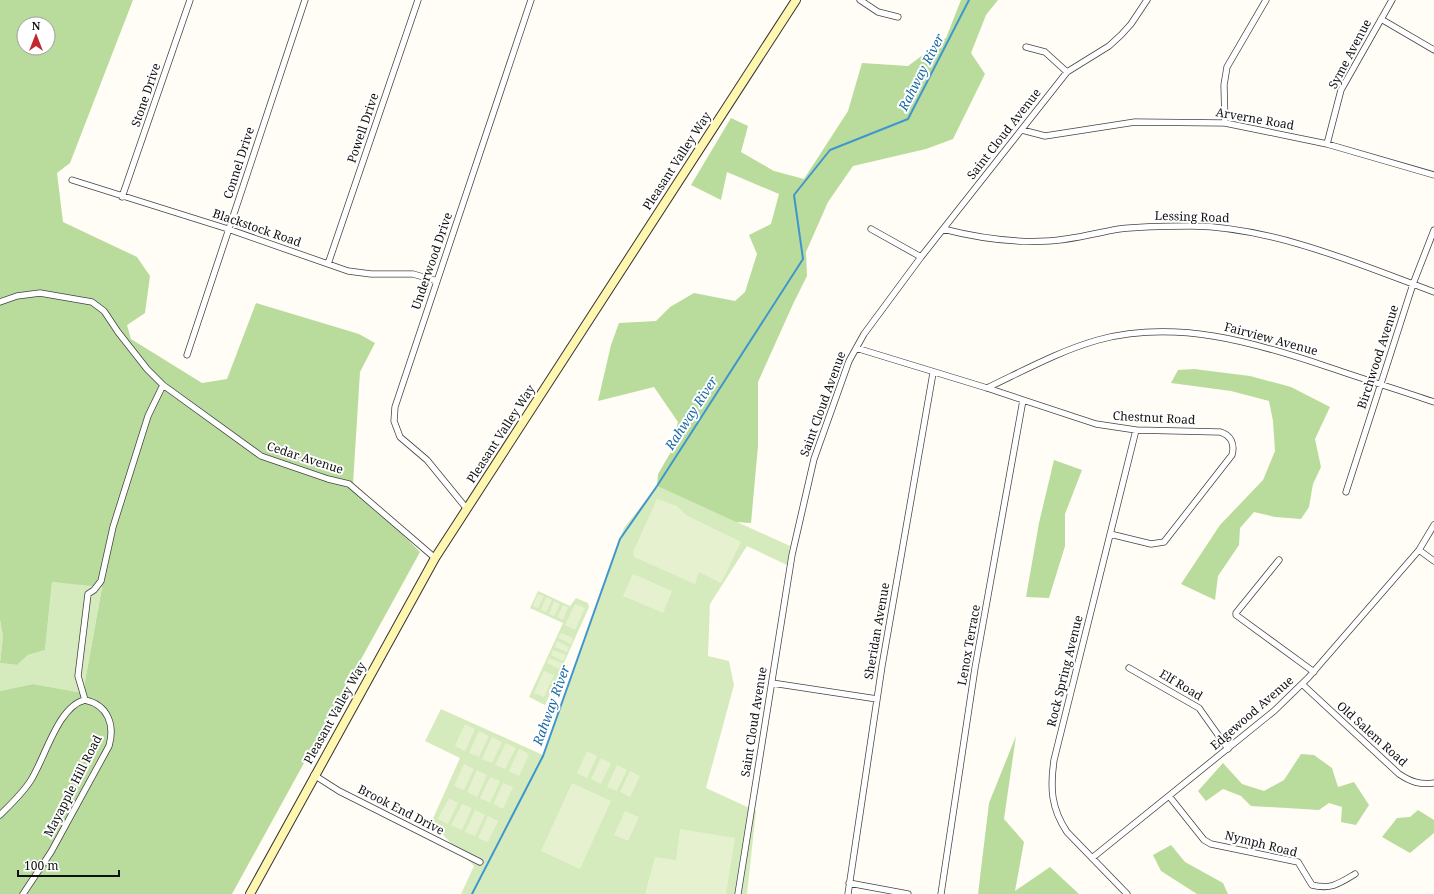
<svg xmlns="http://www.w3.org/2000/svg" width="1434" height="894" font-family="'Noto Serif',serif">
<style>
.green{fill:#d5ebbd}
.forest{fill:#b9dc9c;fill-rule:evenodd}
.pitch{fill:#e6f2cf}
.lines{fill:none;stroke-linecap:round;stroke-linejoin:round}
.stream{stroke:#3f96cf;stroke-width:2}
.minor-casing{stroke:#444;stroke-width:7}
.secondary-casing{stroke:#333;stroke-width:10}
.minor{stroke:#fff;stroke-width:5.5}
.secondary{stroke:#fff6b0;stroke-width:8}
.labels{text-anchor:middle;stroke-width:4;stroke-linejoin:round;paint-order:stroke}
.street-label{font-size:12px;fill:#111;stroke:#fff}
.water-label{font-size:13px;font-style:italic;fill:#1768a6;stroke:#fff}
</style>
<rect width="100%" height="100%" fill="#fffdf5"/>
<!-- green -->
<path class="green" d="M657,486L790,546L787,565L747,546L710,604L708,656L729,661L734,685L706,788L756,811L747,894H461L474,866L431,823L460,758L425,741L441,709L543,755L624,528Z
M52,582L102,586L83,693L33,684L0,691V620L3,636L0,663L17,665L28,655L45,650Z
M538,591L570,606L576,598L588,603L589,607L545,705L529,697L563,623L530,608Z"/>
<!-- forest -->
<path class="forest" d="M0,0H133L70,163L57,173L63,222L137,257L150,276L145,313L127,325L131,339L202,383L227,379L256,303L359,334L375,343L360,372L353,484L420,552L232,894H0V691L33,684L83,693L102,587L52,582L45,650L28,655L17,665L0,663L3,636L0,620ZM24,24H48V48H24Z
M961,0H998L986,15L971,53L985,74L953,139L926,149L853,166L828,202L806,252L807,276L794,302L758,382V446L751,523L736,522L657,486L658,474L672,450L678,422L654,387L598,401L611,345L619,323L656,321L670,307L694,293L735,301L745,292L757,254L749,235L771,224L779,194L727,172L721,200L691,185L731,118L748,126L741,152L774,171L804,179L848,111L862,63L908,66L946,38Z
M1194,369L1250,376L1291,387L1330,407L1315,439L1321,467L1313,484L1309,507L1301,519L1275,517L1254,512L1240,528L1239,545L1218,576L1215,600L1181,584L1220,525L1263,480L1275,451L1273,421L1269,401L1231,391L1171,383L1178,370Z
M1054,460L1082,470L1065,514V546L1049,598L1026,597L1039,523Z
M1016,736L1004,819L1024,842L1015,891L1050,867L1079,894H978L989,803Z
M1301,754L1314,755L1332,768L1338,787L1354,782L1369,805L1356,825L1341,822L1342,807L1329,803L1319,810L1251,806L1241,796L1223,789L1206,801L1198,791L1223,763L1242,784L1264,791L1284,780Z
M1418,810L1434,820V833L1410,853L1382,837L1397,818L1410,817Z
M1171,845L1185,862L1223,883L1228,894H1197L1161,871L1153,855Z"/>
<!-- pitch -->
<path class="pitch" d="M657,499L677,506L686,515L741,542L721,583L699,572L695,584L634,557L633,552Z
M633,574L672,591L663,613L623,596Z
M538,594L544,596L538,608L533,606Z
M546,597L552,600L546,612L541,610Z
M554,601L560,604L554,616L549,614Z
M575,604L585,608L575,630L565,625Z
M563,605L568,607L563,620L557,617Z
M561,633L573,638L571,644L558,638Z
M557,641L569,647L567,652L555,647Z
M553,650L566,655L563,661L551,655Z
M549,658L562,663L559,669L547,663Z
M544,671L554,675L544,697L534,693Z
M465,724L475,729L465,751L455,746Z
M479,731L489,736L479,757L469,753Z
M492,737L502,742L492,763L482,759Z
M506,743L516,748L505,769L495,765Z
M519,749L529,754L519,776L509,771Z
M587,751L597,756L587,778L577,773Z
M601,758L611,763L601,784L591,779Z
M464,764L474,769L464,790L454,786Z
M617,765L627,770L617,791L607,787Z
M477,770L487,775L477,797L467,792Z
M630,771L640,776L630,797L620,792Z
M490,777L500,781L490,803L480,798Z
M503,783L513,787L503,809L493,804Z
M572,783L611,801L580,869L541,851Z
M449,798L458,803L448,824L438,819Z
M462,804L472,808L462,830L451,825Z
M475,810L485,815L475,836L465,832Z
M625,811L639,817L628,841L614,835Z
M488,816L498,821L488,842L478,838Z
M680,829L735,838L726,894H645L655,857L676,860Z"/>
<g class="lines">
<!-- stream -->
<path class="stream" d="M472,894L543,756L620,539L657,486L803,259L794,195L830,150L908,119L969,0"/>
<defs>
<path id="minor" d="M860,0L878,12L898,17
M1381,19L1434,50
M1026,47L1045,52L1067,72
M1225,123L1224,85L1227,67L1266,0
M1022,130L1045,136L1135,122L1225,123L1327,144L1434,175
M1327,144L1341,90L1392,0
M72,180L228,229L348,271L371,274H413L437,281
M122,197L190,0
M871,229L921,257
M943,229C978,238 1011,243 1048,241C1072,240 1095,233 1119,229C1143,226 1168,226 1192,226C1273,227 1359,264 1434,292
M328,264L418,0
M0,302L17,296L40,293L92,302L104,311L118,332L147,369L163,385L261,456L328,479L349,484L435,558
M856,348L987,388L1096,424L1136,430L1220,432C1231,435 1235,444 1232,455L1164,542L1151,544L1110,534
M187,355L305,0
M987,388C1023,371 1059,351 1098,340C1176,319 1254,342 1328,367C1363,379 1399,390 1434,402
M1346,492L1413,284L1434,230
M467,509L427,460L400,437L394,421L395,407L531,0
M1419,550L1434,561
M1279,560L1236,613V615L1314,672
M1129,668L1199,708L1228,749
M772,683L877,699
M1302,684L1399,774C1411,782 1420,785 1434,783
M314,775L339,791L480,862
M1169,796L1204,840L1211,844L1298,862L1312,885C1331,890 1340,883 1355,874
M0,815C11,804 23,793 31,780C45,758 58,706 85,700
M1092,858L1274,711L1308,678L1419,550L1434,525
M849,883L908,894
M23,894L51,852L109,746C115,725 108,705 85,700L78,676L88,594L94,590L101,581L113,527L148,416L163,385
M738,894L792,555L814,459L849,361L864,334L921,257L1067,72L1109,46L1121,35L1131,24L1147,0
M848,894L882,666L933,373
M941,894L975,668L1023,400
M1127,894L1067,832C1051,808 1050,788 1054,760L1136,430"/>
<path id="secondary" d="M250,894L435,558L796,0"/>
</defs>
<!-- minor casing -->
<use href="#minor" class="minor-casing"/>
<!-- secondary casing -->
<use href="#secondary" class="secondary-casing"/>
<!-- minor -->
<use href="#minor" class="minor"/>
<!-- secondary -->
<use href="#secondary" class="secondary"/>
</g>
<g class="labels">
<!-- street labels -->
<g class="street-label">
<text transform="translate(1350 54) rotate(-62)" y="4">Syme Avenue</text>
<text transform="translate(146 95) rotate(-71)" y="4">Stone Drive</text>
<text transform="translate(1255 119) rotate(10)" y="4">Arverne Road</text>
<text transform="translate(363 128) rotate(-71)" y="4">Powell Drive</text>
<text transform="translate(1004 134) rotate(-52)" y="4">Saint Cloud Avenue</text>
<text transform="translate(677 161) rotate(-57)" y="4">Pleasant Valley Way</text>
<text transform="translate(239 163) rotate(-72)" y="4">Connel Drive</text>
<text transform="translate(1192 217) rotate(2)" y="4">Lessing Road</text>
<text transform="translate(257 228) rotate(19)" y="4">Blackstock Road</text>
<text transform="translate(432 261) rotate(-71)" y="4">Underwood Drive</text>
<text transform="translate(1271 339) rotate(15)" y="4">Fairview Avenue</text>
<text transform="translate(1378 357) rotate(-72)" y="4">Birchwood Avenue</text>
<text transform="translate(823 404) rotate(-70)" y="4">Saint Cloud Avenue</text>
<text transform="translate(1154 418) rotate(3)" y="4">Chestnut Road</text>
<text transform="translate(501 434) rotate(-57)" y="4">Pleasant Valley Way</text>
<text transform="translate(305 458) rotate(18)" y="4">Cedar Avenue</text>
<text transform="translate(877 631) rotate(-80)" y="4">Sheridan Avenue</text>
<text transform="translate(969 645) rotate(-80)" y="4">Lenox Terrace</text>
<text transform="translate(1065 671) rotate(-76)" y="4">Rock Spring Avenue</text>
<text transform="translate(1181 685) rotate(31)" y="4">Elf Road</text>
<text transform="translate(335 713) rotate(-61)" y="4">Pleasant Valley Way</text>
<text transform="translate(1252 713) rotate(-41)" y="4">Edgewood Avenue</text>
<text transform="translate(754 722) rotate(-81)" y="4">Saint Cloud Avenue</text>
<text transform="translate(1372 734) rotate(42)" y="4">Old Salem Road</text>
<text transform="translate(73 786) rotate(-63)" y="4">Mayapple Hill Road</text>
<text transform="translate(401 810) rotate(27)" y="4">Brook End Drive</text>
<text transform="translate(1261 844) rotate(14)" y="4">Nymph Road</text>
</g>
<!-- water labels -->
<g class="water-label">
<text transform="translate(921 72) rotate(-63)" y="5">Rahway River</text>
<text transform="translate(691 413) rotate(-57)" y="5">Rahway River</text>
<text transform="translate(551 705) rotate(-70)" y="5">Rahway River</text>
</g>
</g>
<!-- north arrow -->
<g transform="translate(36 36)"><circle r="19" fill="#ffffff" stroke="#a0a0a0"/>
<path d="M0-3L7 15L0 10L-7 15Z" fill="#c4262e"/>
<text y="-6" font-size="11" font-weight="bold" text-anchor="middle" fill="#111111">N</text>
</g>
<!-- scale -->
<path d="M18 870v6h101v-6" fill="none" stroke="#111111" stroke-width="2"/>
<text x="24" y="870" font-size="12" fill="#111111" stroke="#ffffff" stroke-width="3" paint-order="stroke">100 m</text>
</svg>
